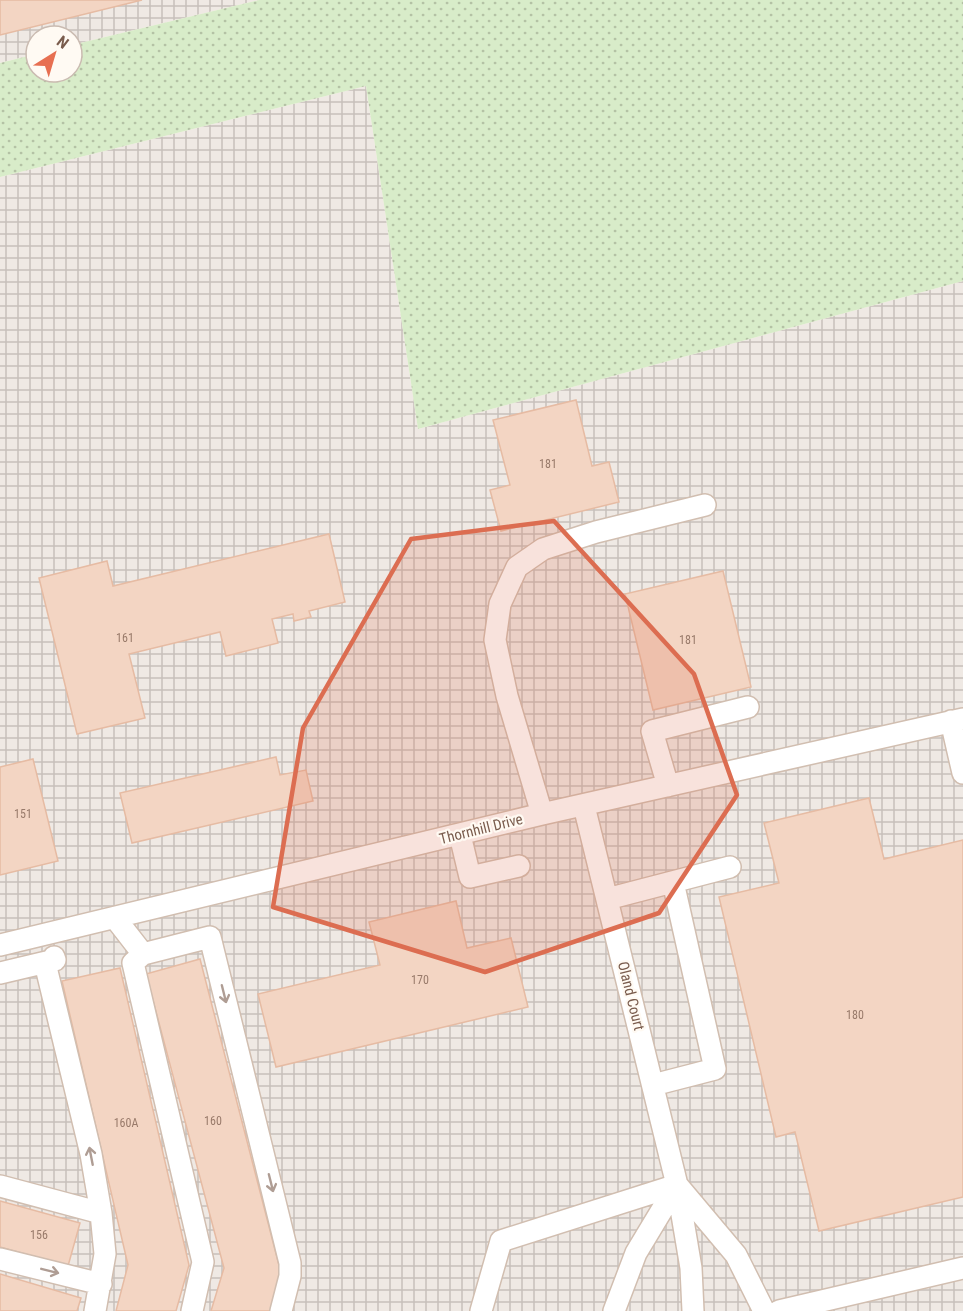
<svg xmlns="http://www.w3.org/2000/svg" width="963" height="1311" font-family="'Roboto Condensed',sans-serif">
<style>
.industrial{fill:url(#industrial-grid)}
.grass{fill:url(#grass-dots)}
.building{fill:#f3d5c3;stroke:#e6bba3;stroke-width:1.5}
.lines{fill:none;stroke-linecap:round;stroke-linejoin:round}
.minor-casing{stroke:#d1beb0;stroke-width:24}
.minor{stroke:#fff;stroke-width:21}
.oneway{stroke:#af9d94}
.marked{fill:#dc6d51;fill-opacity:0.2;stroke:#dc6d51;stroke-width:4.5;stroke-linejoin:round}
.labels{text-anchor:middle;stroke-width:4.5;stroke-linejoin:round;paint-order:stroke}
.number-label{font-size:12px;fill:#987a6a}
.street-label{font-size:15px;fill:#7a5c4d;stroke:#fffaf3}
</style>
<defs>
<pattern id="industrial-grid" width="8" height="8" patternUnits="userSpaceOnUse" patternTransform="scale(1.5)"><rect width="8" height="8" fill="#efe9e4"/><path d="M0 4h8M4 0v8" fill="none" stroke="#c7c0bb"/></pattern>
<pattern id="grass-dots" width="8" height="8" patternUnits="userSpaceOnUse" patternTransform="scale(1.5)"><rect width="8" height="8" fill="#d8ecc9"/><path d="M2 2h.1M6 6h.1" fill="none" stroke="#b4c2a5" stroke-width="1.8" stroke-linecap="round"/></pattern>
</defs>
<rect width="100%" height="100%" fill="#fdf6ec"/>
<!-- industrial -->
<path class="industrial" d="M0,0H259L72,45V36H36V54L0,63Z
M366,86L418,429L963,281V1311H0V177Z"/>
<!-- grass -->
<path class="grass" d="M259,0H963V281L418,429L366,86L0,177V63L36,54V72H72V45Z"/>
<!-- building -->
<path class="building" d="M0,0H142L0,35Z
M576,400L592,466L609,462L619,502L501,531L490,490L510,485L493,420Z
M329,534L345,602L309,611L311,617L294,621L293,614L272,619L278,643L226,656L220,632L129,654L145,718L77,734L39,578L107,561L113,586Z
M723,571L751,687L653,710L625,594Z
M276,757L280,775L306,770L313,801L132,843L120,793Z
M33,759L58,861L0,875V767Z
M869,798L884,859L963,840V1197L819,1231L795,1132L776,1137L719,897L779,883L764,823Z
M456,901L467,948L511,938L528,1007L276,1067L258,994L380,965L369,922Z
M200,959L282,1277L272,1311H211L224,1268L146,974Z
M120,968L189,1265L176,1311H116L128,1265L62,981Z
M0,1201L80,1223L68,1266L0,1247Z
M0,1274L81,1298L77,1311H0Z"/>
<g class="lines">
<defs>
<path id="minor" d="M951,721L963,773
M668,786L652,731L748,707
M584,806L677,1185L691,1268L693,1311
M542,814L507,696L495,640L500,604L517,567L543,549L596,532L705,505
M460,835L470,877L519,866
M607,899L730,867
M115,918L143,954L210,937L290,1263V1276L281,1311
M0,945L542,814L963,719
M143,954L133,963L203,1262L192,1311
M45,963L91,1154L101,1213L105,1254L95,1311
M0,973L55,960L54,957
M653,1085L715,1069L673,882
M0,1186L101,1213
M678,1186L736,1255L764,1311
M0,1259L101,1284
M481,1311L501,1241L677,1185
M614,1311L636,1253L677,1185
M779,1311L963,1268"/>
</defs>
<!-- minor casing -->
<use href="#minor" class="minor-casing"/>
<!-- minor -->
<use href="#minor" class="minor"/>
</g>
<!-- one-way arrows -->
<defs><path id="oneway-shaft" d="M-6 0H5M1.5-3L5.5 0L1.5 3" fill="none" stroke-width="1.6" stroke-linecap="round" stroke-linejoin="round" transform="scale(1.5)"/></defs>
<g class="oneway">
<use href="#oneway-shaft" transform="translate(224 994) rotate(76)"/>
<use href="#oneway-shaft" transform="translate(91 1156) rotate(-101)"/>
<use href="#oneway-shaft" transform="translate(271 1183) rotate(76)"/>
<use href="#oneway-shaft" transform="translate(50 1271) rotate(14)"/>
</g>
<!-- marked area -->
<path class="marked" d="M554,521L694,674L737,795L659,913L485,972L273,907L303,728L411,539Z"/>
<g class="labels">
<!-- number labels -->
<g class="number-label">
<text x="548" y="468">181</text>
<text x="125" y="642">161</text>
<text x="688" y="644">181</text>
<text x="23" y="818">151</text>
<text x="420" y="984">170</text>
<text x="855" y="1019">180</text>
<text x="213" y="1125">160</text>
<text x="126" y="1127">160A</text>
<text x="39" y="1239">156</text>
</g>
<!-- street labels -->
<g class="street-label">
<text transform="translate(481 829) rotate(-14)" y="5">Thornhill Drive</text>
<text transform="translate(631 996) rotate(76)" y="5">Oland Court</text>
</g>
</g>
<!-- north arrow -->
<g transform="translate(54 54) rotate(37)"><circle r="28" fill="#fffaf3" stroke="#cabbb1" stroke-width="1.5"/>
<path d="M0-4.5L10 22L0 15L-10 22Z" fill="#e76f51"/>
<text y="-9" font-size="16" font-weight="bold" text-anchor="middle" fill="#7a5c4d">N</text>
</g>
</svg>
